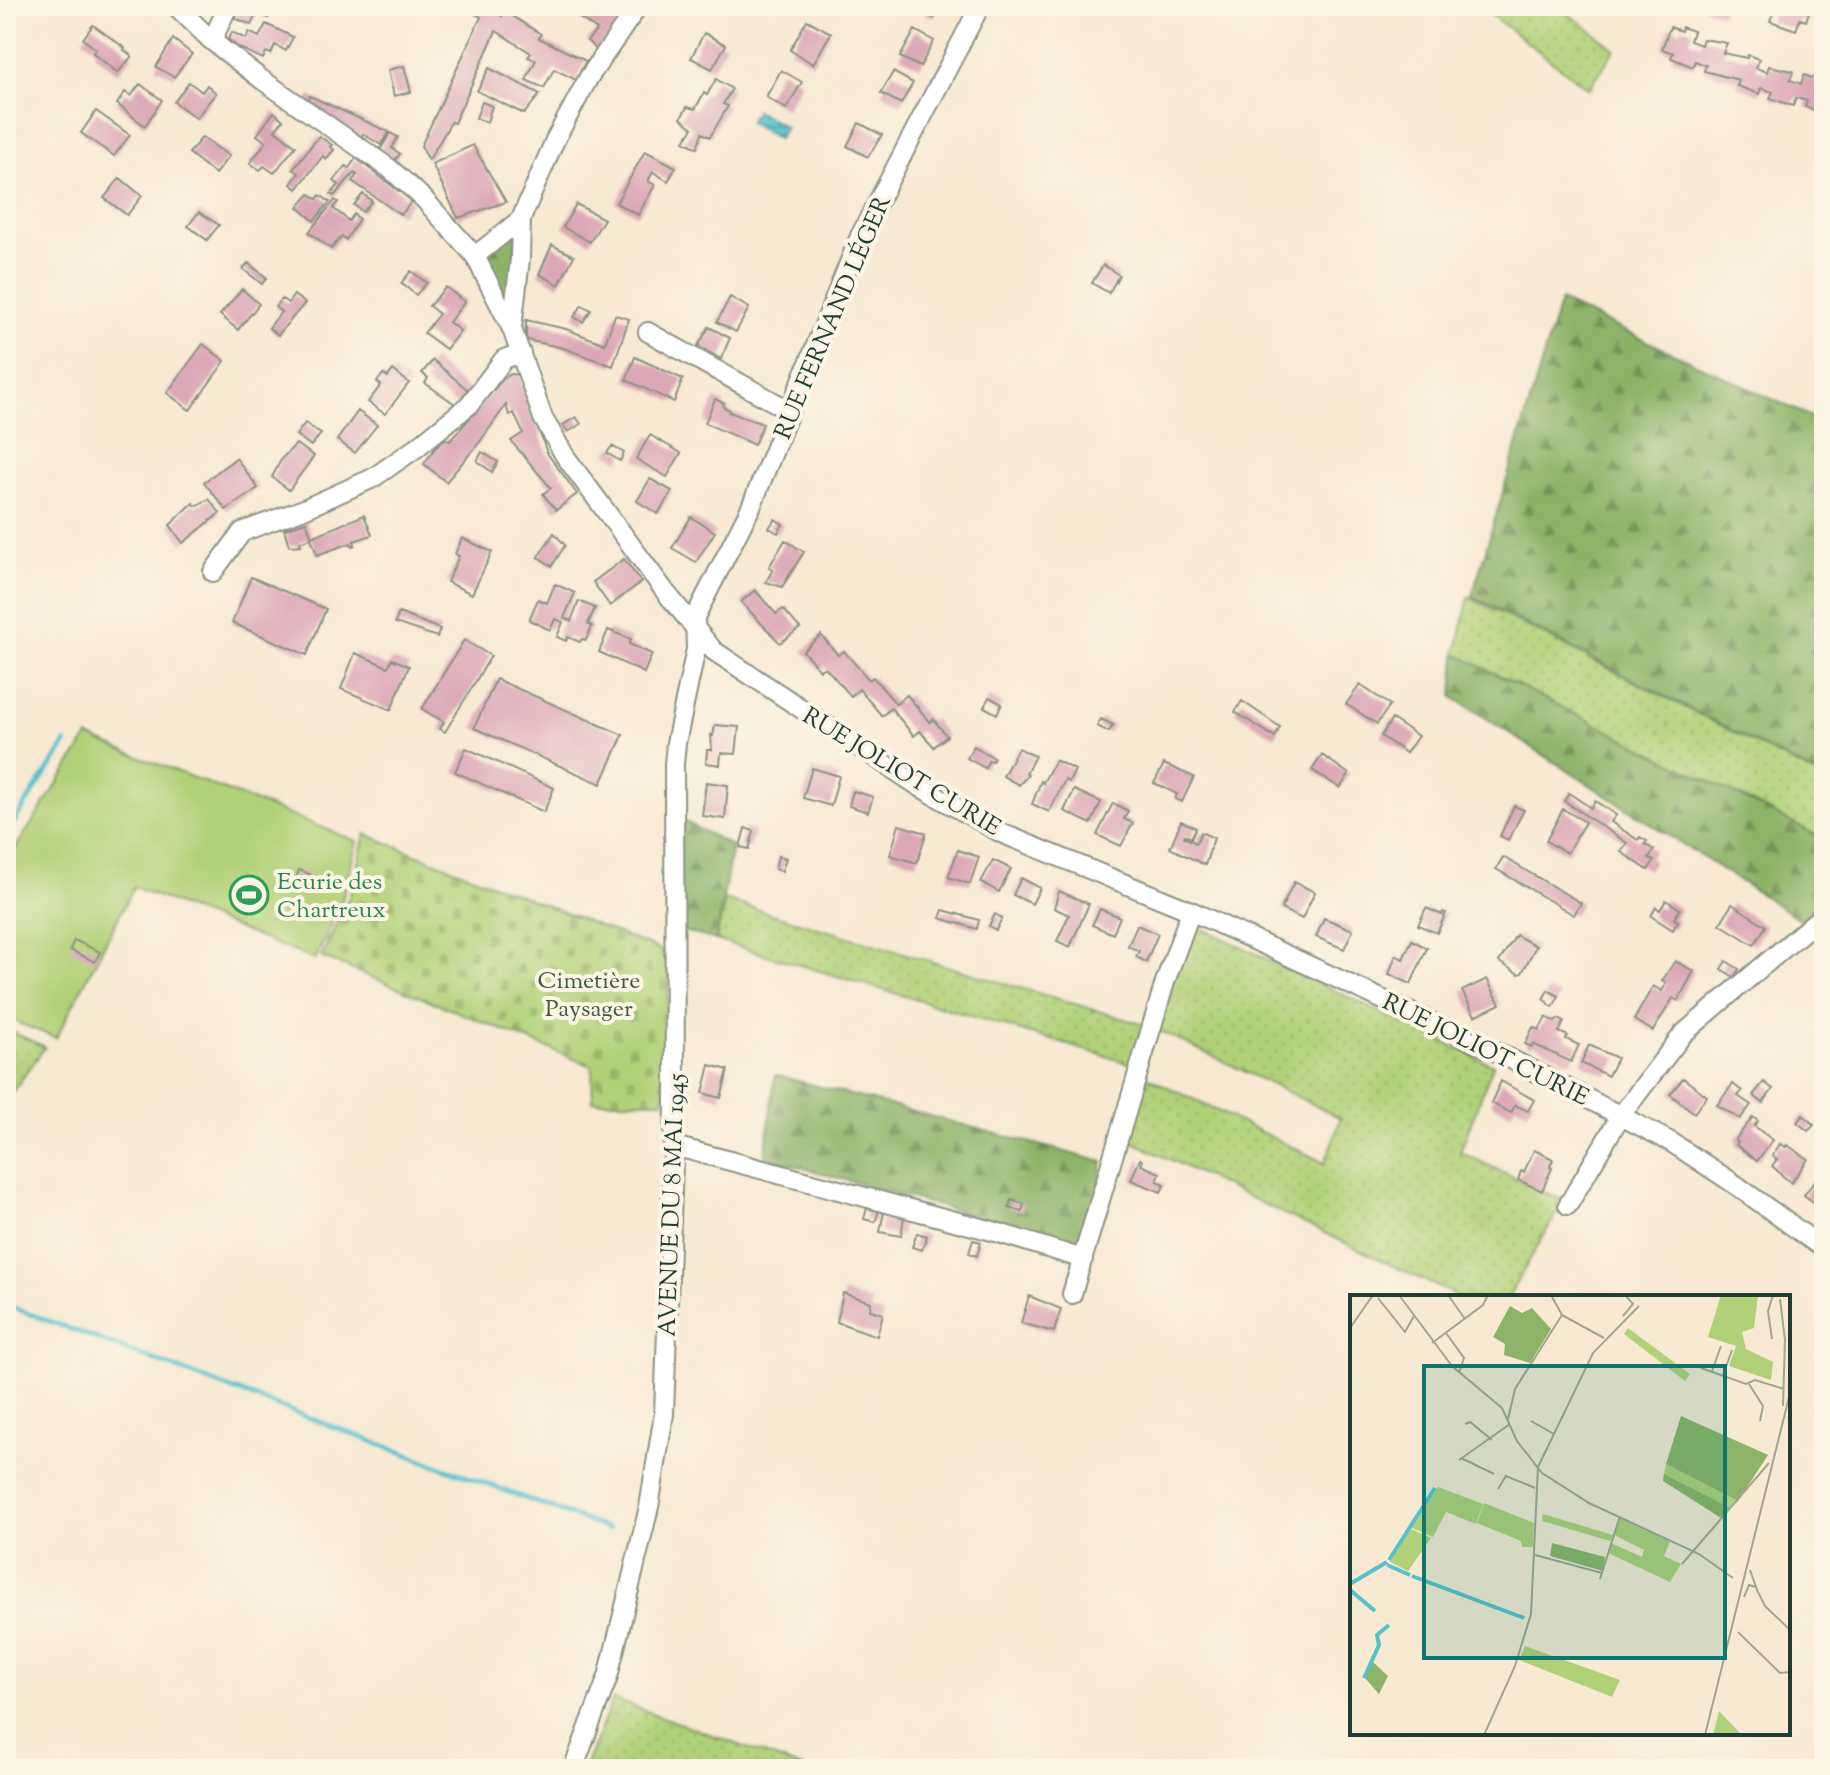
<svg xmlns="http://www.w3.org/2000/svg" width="1830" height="1775" font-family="'Sorts Mill Goudy',serif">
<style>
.grass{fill:url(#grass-dots);stroke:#688756;stroke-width:2}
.forest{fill:url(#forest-firs);stroke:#56784e;stroke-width:2}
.cemetery{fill:url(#cemetery-stones);stroke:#688756;stroke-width:2}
.park{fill:#b1d178;stroke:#688756;stroke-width:2}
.water{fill:url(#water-rules);stroke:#3a7f80;stroke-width:2}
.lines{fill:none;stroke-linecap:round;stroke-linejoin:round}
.stream{stroke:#54c1cc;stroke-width:5}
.building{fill:#dca8b7}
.street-casing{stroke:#8c9383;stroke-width:22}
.street{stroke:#fff;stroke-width:18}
.labels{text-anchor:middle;stroke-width:8;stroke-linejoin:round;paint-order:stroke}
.street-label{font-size:24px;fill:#1f3d34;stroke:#fcf5e5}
.leisure-label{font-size:24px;fill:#27864d;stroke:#fcf5e5;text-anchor:start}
.park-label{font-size:24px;fill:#3c5b42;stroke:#fcf5e5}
.inset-river{fill:none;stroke:#54c1cc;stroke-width:4}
.inset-road{fill:none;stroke:#a1a493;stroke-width:2}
.view{fill:#0f766e;fill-opacity:0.15;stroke:#0f766e;stroke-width:4}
.inset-edge{fill:none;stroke:#1f3d34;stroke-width:4}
</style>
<defs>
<pattern id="grass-dots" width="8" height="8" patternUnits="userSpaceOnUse" patternTransform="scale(2)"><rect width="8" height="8" fill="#b1d178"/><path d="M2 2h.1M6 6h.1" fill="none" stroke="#98b468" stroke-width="1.8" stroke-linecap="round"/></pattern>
<pattern id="forest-firs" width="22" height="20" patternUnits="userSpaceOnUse" patternTransform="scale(2)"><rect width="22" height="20" fill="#8cb368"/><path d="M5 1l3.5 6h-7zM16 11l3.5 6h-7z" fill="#729356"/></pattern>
<pattern id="cemetery-stones" width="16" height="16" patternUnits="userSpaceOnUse" patternTransform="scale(2)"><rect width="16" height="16" fill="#b1d178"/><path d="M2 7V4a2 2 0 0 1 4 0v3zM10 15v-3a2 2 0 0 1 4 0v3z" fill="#98b468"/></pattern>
<pattern id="water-rules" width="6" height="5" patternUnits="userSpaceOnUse" patternTransform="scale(2)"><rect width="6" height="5" fill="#54c1cc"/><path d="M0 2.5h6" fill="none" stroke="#459ea6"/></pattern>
</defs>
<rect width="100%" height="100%" fill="#fcf5e5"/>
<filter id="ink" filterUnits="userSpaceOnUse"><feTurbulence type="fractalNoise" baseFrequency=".0125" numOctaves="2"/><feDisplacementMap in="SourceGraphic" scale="16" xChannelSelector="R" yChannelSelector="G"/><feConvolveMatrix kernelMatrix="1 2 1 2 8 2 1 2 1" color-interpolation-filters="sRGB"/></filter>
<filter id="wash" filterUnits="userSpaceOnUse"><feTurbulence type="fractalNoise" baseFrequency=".006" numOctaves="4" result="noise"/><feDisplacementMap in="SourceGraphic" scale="32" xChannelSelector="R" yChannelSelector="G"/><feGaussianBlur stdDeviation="1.8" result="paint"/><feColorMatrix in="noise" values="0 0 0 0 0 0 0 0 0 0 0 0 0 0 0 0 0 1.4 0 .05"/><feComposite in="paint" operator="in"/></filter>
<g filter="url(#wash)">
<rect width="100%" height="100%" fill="#f8e9d2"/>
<!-- grass -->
<path class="grass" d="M1479,6H1558L1615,49L1589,89Z
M1469,597L1824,779V839L1456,654Z
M725,900L1152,1027L1193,924L1493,1065L1460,1152L1564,1201L1508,1297H1459L1120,1136L1139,1073L1325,1163L1341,1118L1152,1027L1132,1064L716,940Z
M6,1029L45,1047L6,1101Z
M613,1699L805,1769H584Z"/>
<!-- forest -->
<path class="forest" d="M517,226L516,289L503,301L480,257Z
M1560,301L1824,423V778L1472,596Z
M1456,654L1824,839V906L1807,924L1453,697Z
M680,819L732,846L716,940L679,930Z
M775,1075L1103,1162L1087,1248L765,1157Z"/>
<!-- cemetery -->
<path class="cemetery" d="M365,834L670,954L664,1101H593L592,1066L321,957L350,895Z"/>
<!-- park -->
<path class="park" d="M88,737L357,841L341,904L315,960L134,887L56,1038L6,1018V863Z"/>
<!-- water -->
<path class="water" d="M756,110L785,127L778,139L749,122Z"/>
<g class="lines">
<!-- stream -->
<path class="stream" d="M6,834L66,743
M6,1305L608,1529"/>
</g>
<g id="blocks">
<!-- building -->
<path class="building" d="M241,6H270L269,9L272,11L268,18L257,13L251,25L235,18Z
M475,6L484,10L487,6H490L502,16L504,11L541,34L539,38L586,61L576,80L554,69L544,88L526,80L536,60L528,57L531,53L496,31L454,123L451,122L429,160L421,146L481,17L472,12Z
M562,6H590L605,16L610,10L622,20L597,50L587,41L597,30Z
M910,6H940L934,18Z
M1699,6H1724L1721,14Z
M1776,6H1811L1806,21L1800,19L1796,30L1770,21Z
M807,20L831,33L813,64L790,50Z
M266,24L293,37L286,51L275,45L271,54L266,52L263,59L239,48L228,39L232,32L246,39L249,32L259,37Z
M93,25L125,48L124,50L132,56L118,73L93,53L96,49L83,39Z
M1670,27L1681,31L1682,27L1693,31L1690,41L1701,45L1703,39L1727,43L1723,53L1747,58L1748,55L1759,59L1756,68L1767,72L1769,66L1793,71L1790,80L1801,84L1804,75L1815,79L1816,76L1824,79V114L1805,107L1807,101L1796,98L1793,106L1770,98L1773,92L1761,88L1759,94L1737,86L1739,80L1704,71L1706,65L1695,61L1693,67L1671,58L1673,53L1662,49Z
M915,30L934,41L920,67L900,57Z
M704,33L726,45L712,69L691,58Z
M173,39L192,54L174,77L156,67Z
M404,66L411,92L394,96L388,70Z
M489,68L540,94L524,114L477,91Z
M781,70L802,82L786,109L766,97Z
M893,72L913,83L901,104L881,93Z
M716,79L732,89L723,104L728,106L710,137L702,133L697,148L684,141L693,128L681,118L687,107L695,109L704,93L707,95Z
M189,82L202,92L207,85L216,93L196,118L174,102Z
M140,84L162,100L145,126L117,104L125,92L131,96Z
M310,96L389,132L381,145L363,134L359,140L306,101Z
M482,102L492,106L487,122L476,118Z
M96,111L130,135L114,156L81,133Z
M274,112L283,120L275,130L296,146L274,173L264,166L260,170L250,163L266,142L257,135Z
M859,123L882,135L868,157L847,146Z
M390,133L398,137L392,148L400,154L394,161L380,150Z
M319,136L332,145L330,147L334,150L326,159L323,156L297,189L291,184L299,173L293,169Z
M202,137L229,156L215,174L189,153Z
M473,145L506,202L458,218L432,164Z
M645,151L676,167L668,181L653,172L648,181L655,185L638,215L616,203Z
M356,158L412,201L401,215L352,181L357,175L354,173L334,196L331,194L339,185L334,181L346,166L349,168Z
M120,178L142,196L127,215L104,198Z
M310,194L317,199L320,195L330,202L314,221L298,207Z
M363,194L372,201L363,212L354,205Z
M335,200L338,202L333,208L349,221L354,214L359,219L346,240L342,236L331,249L309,232Z
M576,204L604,219L590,242L563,227Z
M199,212L219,225L207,240L188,226Z
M552,245L574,256L559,285L539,274Z
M248,263L267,278L262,284L243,269Z
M1103,265L1119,275L1109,293L1092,283Z
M411,271L427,283L416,295L401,283Z
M446,287L465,302L449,322L460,331L446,349L424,333L439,314L429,306Z
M242,289L259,304L238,330L220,315Z
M294,295L305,303L278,335L269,328L281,312L275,307L282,299L288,303Z
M730,297L749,308L736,332L717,322Z
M582,305L591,310L583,322L574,317Z
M615,315L629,319L613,366L563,348L527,340L526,336V320L566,329L605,344Z
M709,327L730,338L721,359L698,346Z
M203,344L225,361L190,410L167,393Z
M635,357L683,379L674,402L626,380Z
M433,360L469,391L458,406L425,383L428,378L422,373Z
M393,370L409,383L385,414L368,402L381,385L377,382L383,374L388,377Z
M511,374L519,375L547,453L577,494L556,510L543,494L551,488L511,441L523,433L514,413L509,415L506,405L479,443L446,482L424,464L435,448L446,439L450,441L503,379Z
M715,399L724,403L723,407L730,410L729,412L763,424L754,445L705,423Z
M358,411L377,425L355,453L337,440Z
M576,417L581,424L568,432L563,425Z
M305,423L321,434L311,446L296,435Z
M650,435L681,453L667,477L636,459Z
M296,444L314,456L289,490L272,477L282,458Z
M612,446L624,453L620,461L607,453Z
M482,452L498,462L492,472L477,461Z
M236,458L258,488L226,510L204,482Z
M650,479L672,491L658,514L637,501Z
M209,499L220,513L183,543L170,525L193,503L196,506Z
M364,515L372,535L354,541L355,545L352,546L351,543L317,555L311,538L300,542L301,545L289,546L284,529L306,522L312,537Z
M691,517L715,532L696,562L672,548Z
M775,519L783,524L778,533L769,528Z
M554,533L565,545L552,566L538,557Z
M462,538L492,552L472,594L447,582L459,556L455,554Z
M785,540L804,552L782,587L766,582L773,569L769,567Z
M624,559L641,582L610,606L593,582Z
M251,577L326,609L307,655L232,623Z
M555,584L575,593L564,618L571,621L579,601L595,608L588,624L592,626L586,640L582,639L580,642L568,637L566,641L557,637L563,622L555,619L550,630L529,620L538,599L547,603Z
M755,590L776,614L783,609L800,628L780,643L741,602Z
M399,613L440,629L437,637L395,623Z
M608,630L631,639L629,644L652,654L644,673L599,652Z
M821,635L838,655L844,651L869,680L873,677L896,704L907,695L930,722L933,719L947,736L934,747L920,731L914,736L891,708L882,716L859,689L851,696L825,667L820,670L803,651Z
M464,640L491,656L445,732L440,729L444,722L422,709Z
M355,653L388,667L392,659L409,666L391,710L341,689Z
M496,679L623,735L601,784L474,728Z
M1360,685L1390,705L1377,724L1346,704Z
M989,697L1002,704L997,714L984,707Z
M1242,701L1280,727L1275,737L1235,712Z
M1101,719L1113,725L1109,732L1097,726Z
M1392,719L1418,736L1406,753L1381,736Z
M715,725L739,727L736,754L721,753L720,765L706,763L707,750H712L711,735L713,736Z
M974,746L994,758L992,761L989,760L985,768L967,758Z
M466,748L554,788L544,812L455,772Z
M1018,748L1035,756L1026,773L1028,775L1019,785L1003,776Z
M1322,755L1349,774L1340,788L1312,770Z
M1055,760L1075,770L1069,782L1065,780L1049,812L1032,804L1041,781L1043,783Z
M1164,764L1194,777L1182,802L1175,799L1177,794L1154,783Z
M812,768L839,776L831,806L803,798Z
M706,782L728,785L725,819L702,816Z
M1074,790L1101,802L1091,824L1064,811Z
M853,791L873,797L868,812L849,806Z
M1569,793L1591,808L1595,801L1616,815L1611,822L1638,840L1640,837L1647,841L1645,844L1654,850L1649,858L1654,861L1648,870L1621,852L1627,843L1564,801Z
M1113,803L1128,811L1124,819L1133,823L1121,846L1097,835Z
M1514,806L1524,810L1508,840L1500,836Z
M1563,809L1585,822L1567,853L1546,841Z
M1181,821L1196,828L1191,838L1185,835L1184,837L1196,843L1201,832L1214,838L1205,865L1170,848Z
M899,825L926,833L917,863L890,855Z
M745,828L754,831L749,849L740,847Z
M958,850L979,857L970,884L948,877Z
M778,856L786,858L782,871L775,869Z
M1503,857L1581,903L1574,915L1496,869Z
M993,860L1011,869L999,892L981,882Z
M299,870L310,874L304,891L293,886Z
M1021,878L1040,888L1032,904L1013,895Z
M1294,882L1315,892L1302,919L1281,909Z
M1059,891L1089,904L1070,947L1057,941L1069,915L1054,908Z
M1666,900L1680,909L1674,919L1678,921L1673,930L1651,916L1656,907L1660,910Z
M1732,904L1766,926L1754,945L1720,924Z
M1426,908L1442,915L1443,912L1446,913L1437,933L1418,925Z
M1100,909L1120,917L1113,934L1092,925Z
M943,910L979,920L977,929L940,918Z
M995,914L1002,918L996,930L989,926Z
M1324,918L1353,930L1344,949L1316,937Z
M1137,925L1158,934L1146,962L1136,957L1139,951L1128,946Z
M1516,935L1536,946L1522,973L1519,974L1499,962Z
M74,940L100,952L95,962L70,950Z
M1412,940L1427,948L1411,984L1389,974L1396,955L1403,959Z
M1675,961L1694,971L1678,1001L1673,998L1653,1031L1634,1020L1653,986L1662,991L1666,983L1662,981Z
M1726,961L1739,969L1734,977L1721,969Z
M1487,979L1500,1004L1475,1016L1462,991Z
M1548,990L1559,996L1553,1007L1543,999Z
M1546,1017L1555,1022L1559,1019L1564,1022L1559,1032L1568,1036L1566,1039L1579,1045L1571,1062L1533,1044L1532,1047L1525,1044L1533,1027L1539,1030Z
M1589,1045L1617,1058L1608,1076L1581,1063Z
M710,1065L728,1070L721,1098L703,1093Z
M1683,1078L1707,1096L1694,1113L1670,1094Z
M1501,1081L1534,1100L1528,1111L1515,1105L1511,1113L1491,1103Z
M1764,1082L1773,1089L1763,1103L1753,1095Z
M1733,1084L1742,1091L1738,1096L1751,1105L1740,1119L1717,1105Z
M1803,1115L1814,1125L1808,1131L1797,1122Z
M1753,1117L1758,1121L1754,1126L1773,1140L1757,1161L1736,1145L1738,1142L1735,1140Z
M1780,1144L1786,1147L1787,1145L1808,1159L1791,1183L1772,1166L1777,1159L1772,1156Z
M1534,1150L1553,1159L1550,1167L1552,1168L1542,1191L1518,1180L1521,1171L1524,1172Z
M1140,1159L1143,1161L1141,1165L1160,1173L1157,1181L1165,1184L1161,1192L1131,1180Z
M1820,1174L1824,1177V1210L1804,1195Z
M1011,1200L1024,1204L1022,1211L1009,1208Z
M867,1208L879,1211L875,1222L864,1219Z
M884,1212L904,1216L901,1236L880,1232Z
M917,1233L927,1236L922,1250L912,1247Z
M973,1240L981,1242L977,1256L969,1253Z
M843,1293L871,1302L870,1310L883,1314L877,1336L837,1322Z
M1029,1296L1061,1309L1054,1332L1021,1323Z"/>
</g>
</g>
<g filter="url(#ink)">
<use href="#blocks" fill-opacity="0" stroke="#8c9383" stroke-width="2"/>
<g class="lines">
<defs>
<path id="street" d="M176,6L212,41L261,79L389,168L423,198L475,256L512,329L543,418L565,456L667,594L714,651L920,787L1001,833L1191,911L1507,1057L1671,1142L1736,1185L1824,1249
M212,41L228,6
M475,256L521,219
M512,328L520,259L521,219L555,140L589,77L638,6
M648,332L790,411
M213,572L242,532L304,509L373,478L416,448L469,405L504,359L521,353
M674,1146L996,1232L1083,1259
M1568,1205L1621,1115L1683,1034L1824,914
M1072,1294L1166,979L1191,911
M573,1769L608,1677L649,1507L664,1414L675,1107L674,764L676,743L696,649L695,617L751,507L860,236L980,6"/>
</defs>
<!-- street casing -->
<use href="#street" class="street-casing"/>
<!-- street -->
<use href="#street" class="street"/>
</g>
</g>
<!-- icons -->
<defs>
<symbol id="stadium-ring" viewBox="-11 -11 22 22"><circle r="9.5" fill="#fcf5e5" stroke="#2e9e5b" stroke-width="1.5"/><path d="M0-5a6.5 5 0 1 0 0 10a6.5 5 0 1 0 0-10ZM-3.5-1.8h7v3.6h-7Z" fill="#2e9e5b"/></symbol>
</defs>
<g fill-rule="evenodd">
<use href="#stadium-ring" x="227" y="873" width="44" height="44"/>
</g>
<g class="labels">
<!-- street labels -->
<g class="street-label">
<text transform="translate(832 317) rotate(-67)" y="8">RUE FERNAND LÉGER</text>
<text transform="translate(902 771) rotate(31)" y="8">RUE JOLIOT CURIE</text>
<text transform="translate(1486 1049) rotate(26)" y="8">RUE JOLIOT CURIE</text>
<text transform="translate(671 1205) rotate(-88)" y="8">AVENUE DU 8 MAI 1945</text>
</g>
<!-- leisure labels -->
<g class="leisure-label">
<text x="277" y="889">Ecurie des<tspan x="277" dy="28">Chartreux</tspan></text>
</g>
<!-- park labels -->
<g class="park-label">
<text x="589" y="988">Cimetière<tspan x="589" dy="28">Paysager</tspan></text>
</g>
</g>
<!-- overview -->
<g transform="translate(1350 1295)">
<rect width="440" height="440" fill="#f8e9d2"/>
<path d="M371,0H408L404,33L392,37L396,54L423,67L421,85L379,71L386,51L358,42ZM278,33L340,79L335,86L274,39ZM316,169L388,206L381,213L314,179ZM193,219L263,240L270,223L320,246L314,261L331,269L320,287L258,258L261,248L292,262L294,255L264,240L260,246L192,226ZM61,234L81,243L58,276L40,267ZM175,351L270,385L262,402L169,365ZM369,416L390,438L388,440H363Z" fill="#b1d178"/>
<path d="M160,11L172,18L182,13L201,34L180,68L154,60L155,49L143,42ZM331,121L418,160L388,206L316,169ZM314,179L381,213L371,223L313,186ZM202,248L255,262L253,276L200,261ZM23,367L38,381L29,399L15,383Z" fill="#8cb368"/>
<path d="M134,208L184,228L183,252H172L171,246L127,228Z" fill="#b1d178"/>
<path d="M88,192L133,209L126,229L96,217L83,242L62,233Z" fill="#b1d178"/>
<path class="inset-river" d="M39,265L85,193M37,270L60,280M62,281L174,323M0,289L37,267M0,295L25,316M14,383L29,350L27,340L39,330"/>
<path class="inset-road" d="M49,0L102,71L152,113L167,146L192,178L239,208L349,259L383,283M98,0L115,24M28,3L55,37L64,21M430,4L435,45M212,20L254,43M273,21L283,9L275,0M0,33L23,0M96,38L114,63L109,78M422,44L418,16L423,0M82,48L133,10L138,0M351,73L396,89L405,85L434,94M362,76L371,51M373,80L382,55M399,89L413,111L410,126M433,111L435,43M158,124L165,94L212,20L201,0M181,126L204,139M115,129L120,127L142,145M111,163L144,179M109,165L160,129M148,194L156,181L185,193M185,260L252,278M332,269L419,168M250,284L270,221M406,293L415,311L440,335M394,302L399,290L406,292L400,275M388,337L430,378L440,377M134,440L165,371L181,319L188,172L243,58L289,11M355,440L440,98"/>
<path class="view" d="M74,71H375V363H74Z"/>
<rect width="440" height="440" class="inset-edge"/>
</g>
<!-- margin -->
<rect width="1830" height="1775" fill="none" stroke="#fcf5e5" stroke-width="32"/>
</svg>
